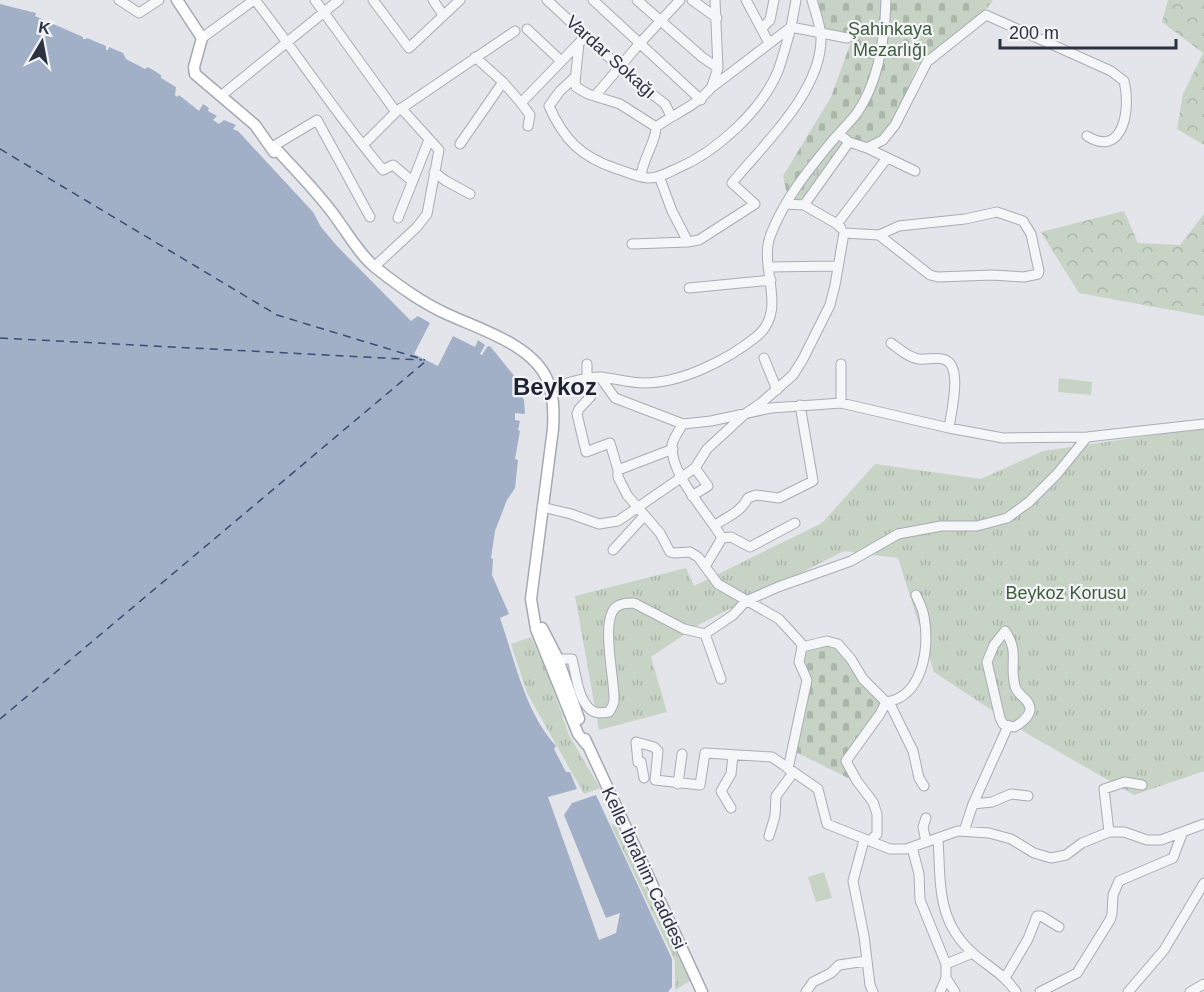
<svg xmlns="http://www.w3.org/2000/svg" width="1204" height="992" font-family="Helvetica,sans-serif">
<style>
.grass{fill:#c7d3c5}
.forest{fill:url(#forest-crowns)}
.cemetery{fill:url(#cemetery-stones)}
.park{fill:url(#park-tufts)}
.water{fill:#a1b0c7}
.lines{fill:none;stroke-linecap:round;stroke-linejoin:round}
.ferry{stroke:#394d72;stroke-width:1.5;stroke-dasharray:8 6;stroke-linecap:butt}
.minor-casing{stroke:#a8acb4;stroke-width:11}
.major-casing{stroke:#a3a9b5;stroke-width:13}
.minor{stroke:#f5f6f8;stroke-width:9}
.major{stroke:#fff;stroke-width:10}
.labels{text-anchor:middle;stroke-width:4.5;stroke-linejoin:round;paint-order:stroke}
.park-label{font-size:18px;fill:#3e5c3a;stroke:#f2f4f7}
.street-label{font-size:18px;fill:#2c3241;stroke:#f2f4f7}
.district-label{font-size:24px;font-weight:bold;fill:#1e2332;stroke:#f2f4f7}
</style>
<defs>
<pattern id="forest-crowns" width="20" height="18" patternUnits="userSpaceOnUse" patternTransform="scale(1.5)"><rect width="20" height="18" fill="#c7d3c5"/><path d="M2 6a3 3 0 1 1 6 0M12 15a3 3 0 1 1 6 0" fill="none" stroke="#abb6aa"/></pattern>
<pattern id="cemetery-stones" width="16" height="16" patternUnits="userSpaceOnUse" patternTransform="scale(1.5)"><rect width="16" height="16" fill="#c7d3c5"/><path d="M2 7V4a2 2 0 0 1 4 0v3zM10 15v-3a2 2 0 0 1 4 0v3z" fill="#abb6aa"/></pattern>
<pattern id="park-tufts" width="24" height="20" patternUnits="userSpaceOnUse" patternTransform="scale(1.5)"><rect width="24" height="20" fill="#c7d3c5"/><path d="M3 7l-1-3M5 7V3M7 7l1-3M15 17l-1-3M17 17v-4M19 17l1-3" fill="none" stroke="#abb6aa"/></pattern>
</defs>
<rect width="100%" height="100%" fill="#e3e5ea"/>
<!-- grass -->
<path class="grass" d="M1059,378L1092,382L1091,395L1058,392Z
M824,872L832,898L816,902L808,877Z"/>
<!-- forest -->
<path class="forest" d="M1168,0H1204V145L1177,129L1183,94L1203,53L1162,22Z
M1124,211L1138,243L1180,245L1204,214V316L1079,293L1041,232Z"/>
<!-- cemetery -->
<path class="cemetery" d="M813,0H993L981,16L918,65L892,124L882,138L864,144L850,139L840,127L806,164L787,194L783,176L831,97L851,42L821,33Z
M827,642L838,645L884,702L845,761L854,779L848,778L794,751L808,679L803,671L804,648Z"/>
<!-- park -->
<path class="park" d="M838,142H841L842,146C829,165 815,196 792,203C800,180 821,160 838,142Z
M1204,428V771L1134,795L1028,734L934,672L898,558L844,551L700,624L651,657L667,712L599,730L575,596L686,568L694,586L822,523L875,464L981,479L1043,451Z
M531,637L547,673L569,735L600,788L584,794L527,693L511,644Z
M615,824L690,981L675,990V961L611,825Z"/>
<!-- water -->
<path class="water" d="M0,4L36,13L35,16L83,37V39H86L87,38L106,46V50H108L109,47L123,53L126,59L145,69L148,67L161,75V78L176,87L175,95L177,97L179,95L199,111L203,104L209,108L208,111L217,116L213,120L219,124L224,120L236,125L233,129L238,131L313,212L321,227L337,246L411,321L418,316L430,323L414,354L438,366L453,336L475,347L478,340L485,345L480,354L482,355L487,347L490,346L520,383L518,387L524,400L525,414L515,413V420L520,421L518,430L520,431L515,459L518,460L515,488L507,500L495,531L491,558L493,559L492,575L509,614L500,618C515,661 525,712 556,746L554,749L566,772H570L577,789L548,797L599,940L616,933L620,913L606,918L564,815L572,803L596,795L672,959V987L668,992H0Z"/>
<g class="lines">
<!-- ferry -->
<path class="ferry" d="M0,149L277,315L425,360
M0,338L422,360
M0,719L426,361"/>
<defs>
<path id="minor" d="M119,0L139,13L159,0
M255,0C299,56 337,116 383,170L393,165L412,181
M315,0L396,112
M373,0L409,48L460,0
M433,0L443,15
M547,0L629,76L665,104L671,116
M593,0L701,100
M637,0L702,57L718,68
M692,0L717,18
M746,0L769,43
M762,28L770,20L774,0
M527,29L560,60
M586,36L579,43L575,82L576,87L588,94L620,104L656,127C675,113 695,107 711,88L791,27L796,0
M202,38L254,0
M475,57L503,82L521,103L579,43
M575,77L560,91L549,106C564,140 581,157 617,169C627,172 637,177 648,178C657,179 669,172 678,168C716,152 762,110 778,71C783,57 787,42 791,27L847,38
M712,86L718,68L715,0
M222,95L339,0
M595,96L640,43L680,0
M521,103L530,115L528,126
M839,134L849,142L867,148L915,171
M460,144L503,82
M363,145L396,112L515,31
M272,147L317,120L370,217
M867,148L883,140L895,125L927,62L986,15L1111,71L1124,81C1131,107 1124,159 1087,136
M434,172L446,181L470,194
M641,176C643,158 656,142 656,127
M659,176L672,211L688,242L699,240L755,204L732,183C764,144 823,90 821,36C820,24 815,11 812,0
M786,204L804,205L837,224L841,228
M804,205L849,142
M398,218L429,140
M837,224L887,158
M844,233L879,235L930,275L938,277L992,275L1024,277L1038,274L1039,271L1031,234L1023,221L997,212L965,219L899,226L879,235
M632,244L688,242
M374,267L417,227L427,214L439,150L401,108
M768,267L837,266
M689,288L771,280
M891,343C899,349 909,358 919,359C927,360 935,357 943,359C964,364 951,412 949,428
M764,358L777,390
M841,364V403
M600,377L615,398L683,424L711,421L771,408L841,403L949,428L1003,438L1087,437L1204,424
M587,378V364
M550,388C566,384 583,377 599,377C614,378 629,383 644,383C682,383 727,360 756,337C790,310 757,267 771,234C785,198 809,169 833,140C841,131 850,122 857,113C879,81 885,38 886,0
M591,396L579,409L577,414L586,452L610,443L618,470V477L627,495L660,533L670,552L674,553L690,552L698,557L718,584L779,619L800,642L802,647L799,662L807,680L788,769
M683,424C679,430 673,439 672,445C670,475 708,513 722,538L706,565
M618,470L673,449
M692,496L708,486L695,468
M542,507L571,514L599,524L618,521L695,468L707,449L745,414L761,403L793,375L803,359L830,305L835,285L844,233
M715,525C727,517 741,512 748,498L756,495L779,498L813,481L800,405
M722,538L731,537L750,547L795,523
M613,550L644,516
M1005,631C1020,653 1009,663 1015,686C1017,696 1031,699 1030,710C1029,717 1020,724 1014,727L1003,724L1000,718L987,662L994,645Z
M705,634L733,615L746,601L778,587L851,561L898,534L941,526H977L1007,518L1029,502L1057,474L1087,437
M705,634L721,679
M802,647L827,641L838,644L851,659L863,679L886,702
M558,659H572C576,674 578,699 590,709C595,714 602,713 609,712C611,708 614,705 614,700C615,681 600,620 616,607C621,603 628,603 634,603L684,629L705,634
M886,702C923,697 930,647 924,617C923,609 919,602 916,595
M889,702L913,751L919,778L924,786
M644,778L641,762H638L636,742L654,747L658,751L655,780L700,785L705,753L772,757L818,789L827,824L890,849H906L958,831L989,833L1011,839L1034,853L1051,858L1066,855L1082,843L1109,832H1124L1147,840H1161L1204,824
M678,784L682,754
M973,804L992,802L1011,794L1028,796
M731,808L721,791L731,774L733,755
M926,818L923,827L926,842
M964,831L973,804L1008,726
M1109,832L1104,789L1125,782L1142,785
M769,836L775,816L776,796L793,773
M938,839C941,884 936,922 975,955C989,967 1006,976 1016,992
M864,840L853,881L864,936L870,985L873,992
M870,841L877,834V814L873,802L857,781L846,761L880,714L886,702
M912,847L919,874L920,900L946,964V978L940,992
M946,964L973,953
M946,978L955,992
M1005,978L1028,939L1037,916H1041L1059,927
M806,992L813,982L831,973L839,965L866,961
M1040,992L1077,973L1110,920L1112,914L1113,895L1119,881L1173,858L1182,834
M1128,992L1164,950L1204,883
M1190,992L1204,984"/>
<path id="major" d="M177,0L202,38L194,67L195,74L255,125L274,152
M272,147L279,152C298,173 324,199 339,222C350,237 361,256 376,268C399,286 422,303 449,315C480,329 532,345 547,379C554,395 554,412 553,429L531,599L536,629L578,734L586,744
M542,628L558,659L579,719
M585,739L702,992"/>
</defs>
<!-- minor casing -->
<use href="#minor" class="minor-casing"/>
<!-- major casing -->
<use href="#major" class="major-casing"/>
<!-- minor -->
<use href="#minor" class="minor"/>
<!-- major -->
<use href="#major" class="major"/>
</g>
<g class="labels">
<!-- park labels -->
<g class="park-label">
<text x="890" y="35">Şahinkaya<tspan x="890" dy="21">Mezarlığı</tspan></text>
<text x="1066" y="599">Beykoz Korusu</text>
</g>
<!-- street labels -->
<g class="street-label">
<text transform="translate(611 57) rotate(42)" y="6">Vardar Sokağı</text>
<text transform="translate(644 868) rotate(65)" y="6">Kelle İbrahim Caddesi</text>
</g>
<!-- district labels -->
<g class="district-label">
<text x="555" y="395">Beykoz</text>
</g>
</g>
<!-- north arrow -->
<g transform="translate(42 42) rotate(10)" stroke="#f2f4f7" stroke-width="4.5" paint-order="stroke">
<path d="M0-4.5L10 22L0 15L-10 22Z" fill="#2c3241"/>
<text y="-9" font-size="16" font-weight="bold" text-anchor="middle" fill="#2c3241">K</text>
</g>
<!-- scale -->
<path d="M1000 39v9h176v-9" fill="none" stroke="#2c3241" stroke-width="3"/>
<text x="1009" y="39" font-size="18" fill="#2c3241" stroke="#f2f4f7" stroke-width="4.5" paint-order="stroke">200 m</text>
</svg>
